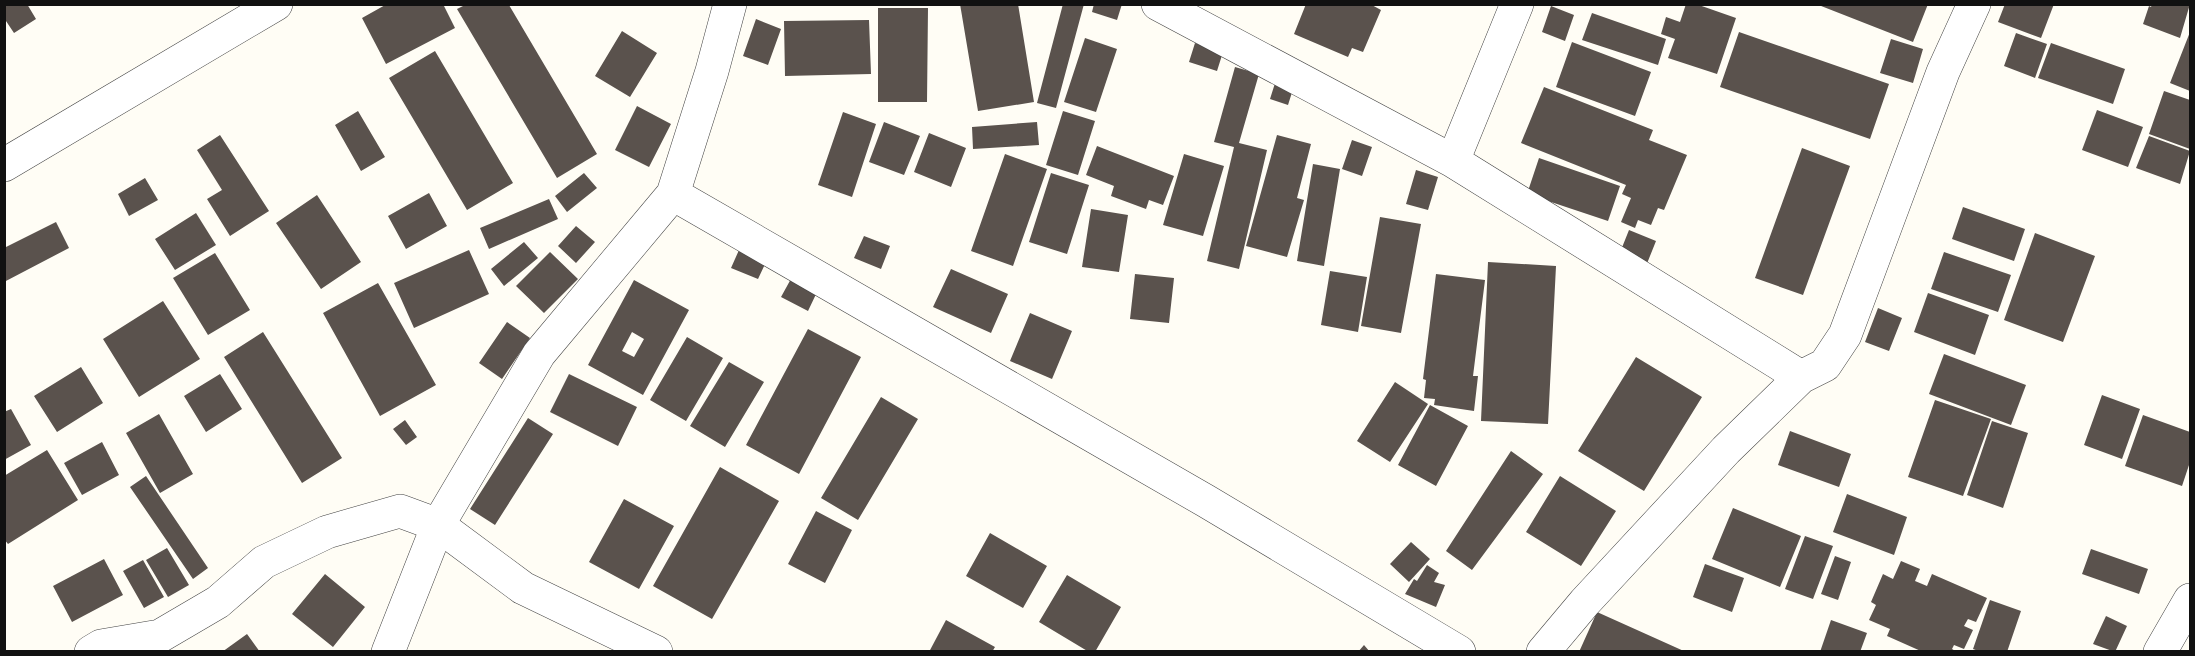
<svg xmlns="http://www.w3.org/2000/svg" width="2195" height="656" font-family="'IBM Plex Serif',serif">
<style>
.building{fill:#5a524d;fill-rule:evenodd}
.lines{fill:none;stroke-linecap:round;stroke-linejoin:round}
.minor-casing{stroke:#444;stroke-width:34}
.minor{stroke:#fff;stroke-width:33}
</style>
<rect width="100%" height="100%" fill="#fffdf5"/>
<!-- building -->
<path class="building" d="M4,4H27L36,19L14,33L4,18Z
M387,4H443L455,28L386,64L362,18Z
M960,4H1018L1034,102L978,111Z
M1063,4H1084L1056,108L1037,103Z
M1094,4H1122L1117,20L1092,12Z
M1306,4H1370L1381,10L1363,52L1352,48L1348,57L1294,34Z
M1686,4H1696L1736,18L1717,74L1668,58L1675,39L1661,34L1666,17L1680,22Z
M1816,4H1928L1913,42Z
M2005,4H2054L2041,38L1998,22Z
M2152,4H2190L2180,38L2143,24L2149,6L2151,7Z
M465,5H509L597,154L557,178L457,9Z
M1551,6L1574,15L1565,41L1542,32Z
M878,8H928L927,102H878Z
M1592,13L1666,39L1658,65L1582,40Z
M756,19L781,29L768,65L743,56Z
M869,20L871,74L785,76L784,21Z
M622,31L657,53L630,97L595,76Z
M1739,32L1889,84L1870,139L1720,87Z
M2190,32V91L2170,83Z
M2016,33L2047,44L2035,78L2004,66Z
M1085,38L1117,49L1096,112L1064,102Z
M1891,39L1923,49L1913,83L1880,73Z
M1572,42L1651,72L1635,116L1556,87Z
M1195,43L1223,52L1217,71L1189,62Z
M2051,43L2125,69L2113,104L2038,78Z
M435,51L513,183L467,210L389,78Z
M1235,67L1259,74L1239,143L1267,150L1239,269L1207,261L1234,147L1214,142Z
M1276,80L1294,86L1288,105L1270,99Z
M1544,87L1653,130L1649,140L1687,155L1664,210L1658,208L1651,225L1638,220L1635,228L1621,222L1631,198L1622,194L1626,185L1521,143Z
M2164,91L2190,100V149L2149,134Z
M637,106L671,124L649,167L615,150Z
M2097,110L2143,127L2128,167L2082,150Z
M358,111L385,157L361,171L335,125Z
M1063,111L1095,121L1078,175L1046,165Z
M843,112L876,124L852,197L818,185Z
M884,122L920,136L904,175L869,162Z
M1037,122L1039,145L973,149L972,127Z
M929,133L966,148L951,187L914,172Z
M220,135L269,211L230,236L207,199L222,190L197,150Z
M1277,135L1311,144L1297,198L1304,200L1287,257L1246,246Z
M2149,136L2190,151L2180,184L2136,168Z
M1352,140L1372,147L1362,176L1342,169Z
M1097,146L1174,176L1163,205L1149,200L1146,209L1111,196L1114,186L1086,175Z
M1802,148L1850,166L1803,295L1755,278Z
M1005,154L1047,169L1013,266L971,251Z
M1184,154L1224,166L1203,236L1163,225Z
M1539,158L1620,186L1608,221L1527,194Z
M1313,164L1340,169L1324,266L1297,261Z
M1416,170L1438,177L1428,210L1406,204Z
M584,173L597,188L567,212L555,196Z
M1051,173L1089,185L1067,254L1029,242Z
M145,178L158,200L129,216L118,194Z
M429,193L447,226L406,249L388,216Z
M317,195L361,262L321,289L276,223Z
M549,199L558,219L489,249L480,228Z
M1963,207L2025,229L2014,261L1952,239Z
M1091,209L1128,215L1119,272L1082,267Z
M196,213L216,245L175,270L155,239Z
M1380,217L1421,224L1401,333L1361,326Z
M56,222L69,248L4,282V248Z
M576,226L595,242L576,263L558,246Z
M1629,230L1656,241L1646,266L1619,255Z
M2035,233L2095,256L2063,342L2004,320Z
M864,236L890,246L881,269L854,258Z
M524,242L538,258L504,286L491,269Z
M469,250L489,294L414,328L394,283Z
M739,250L766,262L758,279L731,268Z
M550,252L578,279L544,313L516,286Z
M1944,252L2011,275L1998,312L1931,289Z
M215,253L250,310L208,335L173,278Z
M1488,262L1556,266L1548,424L1481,421Z
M951,269L1008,294L991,333L933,307Z
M1330,271L1367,277L1358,332L1321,325Z
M1135,274L1174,278L1169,323L1130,319Z
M1436,274L1485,280L1473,376H1478L1474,411L1434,405L1435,399L1424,398L1426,380L1423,379Z
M792,277L818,290L808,311L781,297Z
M634,280L689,310L643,395L588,365ZM632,332L644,339L634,357L622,351Z
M378,283L436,385L380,416L323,313Z
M1928,293L1989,315L1975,355L1914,332Z
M163,301L200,359L139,397L103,339Z
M1878,308L1902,318L1889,351L1865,342Z
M1030,313L1072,331L1052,379L1010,361Z
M507,322L530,338L502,379L479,363Z
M808,329L861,357L799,474L746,445Z
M263,332L342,458L302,483L224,357Z
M687,337L723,358L686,421L650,400Z
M1944,354L2026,385L2011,425L1929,394Z
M1636,357L1702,397L1644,491L1578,451Z
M729,362L764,382L725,447L690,426Z
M81,367L103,403L57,432L34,396Z
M220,374L242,409L206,432L184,396Z
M569,374L637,407L618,446L550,412Z
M1395,382L1428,404L1390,462L1357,441Z
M2102,395L2140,409L2122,459L2084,445Z
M881,397L918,419L858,520L821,498Z
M1935,400L1991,419L1963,496L1908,477Z
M1430,405L1468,426L1436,486L1398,465Z
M11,409L31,445L4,460V412Z
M159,414L193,474L160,493L126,433Z
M2143,415L2190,432V462L2182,486L2125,466Z
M528,418L553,434L495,525L470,509Z
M405,420L417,437L406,445L393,429Z
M1992,421L2028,433L2003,508L1967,495Z
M1790,431L1851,454L1839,487L1778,465Z
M102,442L119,475L82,495L64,463Z
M47,450L78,500L8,544L4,539V476Z
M1511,451L1543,474L1472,570L1446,551Z
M720,467L779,501L712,619L653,586Z
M146,476L208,568L193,579L130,487Z
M1560,476L1616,511L1581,566L1526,532Z
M1847,494L1907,517L1894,555L1833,532Z
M624,499L674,526L639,589L589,562Z
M1733,508L1801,536L1780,587L1712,559Z
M816,511L852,530L825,583L788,564Z
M990,533L1047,566L1023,608L966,576Z
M1805,536L1833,546L1813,599L1785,589Z
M1411,542L1430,559L1409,582L1390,564Z
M167,548L189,585L168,597L146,560Z
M2091,549L2148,569L2139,594L2082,574Z
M1835,556L1851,562L1838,600L1821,594Z
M104,559L123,595L72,622L53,586Z
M143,560L164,597L144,608L123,571Z
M1901,561L1920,569L1915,581L1927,586L1932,574L1987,598L1976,622L1968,619L1964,626L1973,630L1964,649L1954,645L1952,649L1957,652H1923L1887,636L1890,629L1869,620L1876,605L1871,602L1883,574L1893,579Z
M1705,564L1744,578L1732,612L1693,597Z
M1427,565L1439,573L1434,582L1445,585L1436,607L1405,594L1414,579L1417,581Z
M325,574L365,607L333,647L292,614Z
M1067,575L1121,607L1095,652H1089L1039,622Z
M1990,600L2021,611L2007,652H1981L1973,649Z
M1597,612L1686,652H1579Z
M2106,616L2127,626L2115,652L2093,644Z
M946,620L995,647L992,652H929Z
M1831,620L1867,633L1860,652H1820Z
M247,634L260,652H222Z
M1364,645L1370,652H1358Z"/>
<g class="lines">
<defs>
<path id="minor" d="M1158,4L1453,161L1801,377
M1453,161L1517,4
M4,165L276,4
M673,194L1206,501L1459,652
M91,652L101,646L160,636L218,602L264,562L327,532L400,511L438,525L523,588L656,652
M388,652L438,525L539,354L673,194L712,71L730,4
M1543,652L1585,602L1726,450L1801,377L1825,365L1845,335L1943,72L1974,4
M2160,652L2190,600"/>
</defs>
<!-- minor casing -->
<use href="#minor" class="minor-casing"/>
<!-- minor -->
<use href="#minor" class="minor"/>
</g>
<!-- border -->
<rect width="2195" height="656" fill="none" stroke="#111111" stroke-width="12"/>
</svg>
